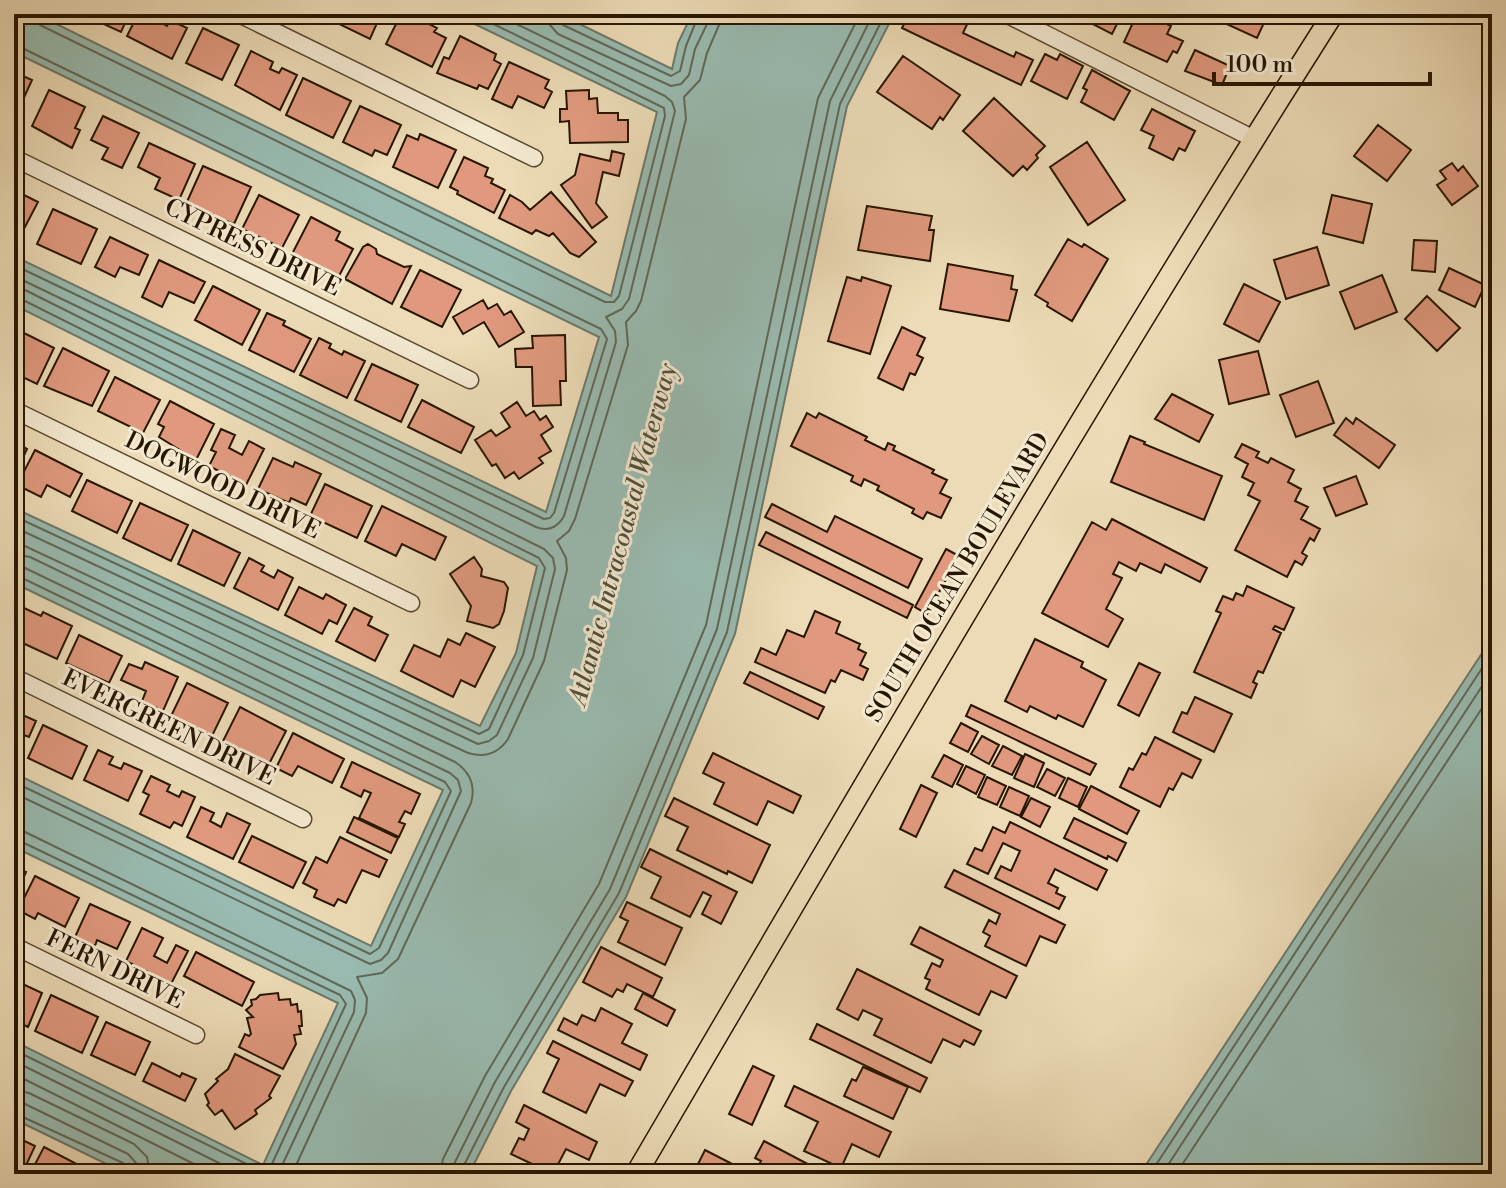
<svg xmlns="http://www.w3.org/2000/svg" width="1506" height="1188" font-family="'Libre Bodoni',serif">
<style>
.water{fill:#99bbb1;stroke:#6c796a;stroke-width:2}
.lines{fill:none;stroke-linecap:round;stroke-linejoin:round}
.shore{stroke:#606858;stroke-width:2}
.building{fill:#e0997e;stroke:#281600;stroke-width:2}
.minor-casing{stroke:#59472e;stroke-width:19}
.major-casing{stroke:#281600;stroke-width:23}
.minor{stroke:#f3e8d0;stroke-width:16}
.major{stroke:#ecdbb6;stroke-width:20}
.labels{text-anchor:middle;stroke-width:6;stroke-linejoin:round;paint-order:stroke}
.street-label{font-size:24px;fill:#281600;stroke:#f3e8d0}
.water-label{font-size:26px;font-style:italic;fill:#50503e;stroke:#f3e8d0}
</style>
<rect width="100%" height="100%" fill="#ecdbb6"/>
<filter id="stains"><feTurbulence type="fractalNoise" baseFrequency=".0025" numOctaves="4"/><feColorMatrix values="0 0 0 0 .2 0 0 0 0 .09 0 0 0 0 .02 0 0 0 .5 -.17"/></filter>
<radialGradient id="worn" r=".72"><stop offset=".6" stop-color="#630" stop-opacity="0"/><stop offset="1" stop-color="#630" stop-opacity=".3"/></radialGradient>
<!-- water -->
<path class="water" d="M14,14H36L611,296L657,112L454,14H559L672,69L678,43L692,14H894L847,106L735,634L626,897L511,1091L469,1174H127L14,1119V1041L263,1165L338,1003L14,847V773L371,946L443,790L14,583V508L480,726L516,653L537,566L14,305V256L546,512L599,337L14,52Z
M1492,638V1174H1140Z"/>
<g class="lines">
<!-- shore -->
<path class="shore" d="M35,14V21L40,25L605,302H614L619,296L665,116L664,108L473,14
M548,14L550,25L558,34L671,86L681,84L689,75L695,49L707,24L709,14
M558,14L563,25L671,76L680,71L686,46L699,14
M14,46L20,47L601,329L607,339L554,513L550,518L544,519L14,265
M14,276L536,527C548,532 558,527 564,516L616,342L615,331L606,317L622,309L629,299L675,111L672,102L665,96L496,14
M14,288L25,290L544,549L553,558L555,569L533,658L497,735L489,741L478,744L14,527
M14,298L21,299L539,558L545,568L523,655L489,729L479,734L14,516
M14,541L468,753C485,758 498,754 508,739L544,661L567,570L566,558L557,541L569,531L575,519L628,345L626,322L636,311L641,301L686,119L684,97L700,80L707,53L719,25L721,14
M14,554L30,557L455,762C470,772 476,785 471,803L398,959L382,973L357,977L367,998L366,1013L292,1174
M14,566L25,568L450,773L458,780L461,791L388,953L381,960L370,964L14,793
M14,576L20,577L445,782L451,791L379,948L370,954L14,782
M14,830L25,832L351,991L355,1000L354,1012L278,1174
M14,841H20L340,995L346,1004L271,1166L263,1172L14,1050
M14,1061L241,1174
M14,1074L214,1174
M14,1090L29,1093L134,1144L147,1157L150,1174
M14,1102L25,1104L128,1154L136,1163L138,1174
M14,1113L123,1163L128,1174
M440,1174L443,1159L485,1076L599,884L706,625L818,98L860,14
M452,1174L454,1164L495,1082L610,889L717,629L830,101L873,14
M462,1174L463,1167L504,1087L619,893L727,632L840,104L885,14
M1150,1174L1492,653
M1162,1174L1492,671
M1176,1174L1492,693"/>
</g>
<!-- building -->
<path class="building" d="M82,14H129L121,32Z
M138,14H154L152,18L167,26L170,20L187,28L172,59L127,36Z
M336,14H381L370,39L333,21Z
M401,14H410L437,28L434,32L446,38L432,67L386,44Z
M909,14H915L934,23L939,14L952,17L954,14H961L970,18L963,33L1014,57L1016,52L1033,60L1021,85L902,28Z
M1088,14H1122L1112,34L1085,20Z
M1137,14H1146L1171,26L1167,34L1183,41L1177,53L1173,51L1167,62L1124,42Z
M1205,14H1268L1257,38Z
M203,28L239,45L222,80L186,63Z
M460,36L496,54L494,60L501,64L488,89L479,85L477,89L437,73L444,57L449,59Z
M1195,50L1230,66L1222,85L1185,71Z
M251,51L273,62L270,69L279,73L282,68L297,75L280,110L235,85Z
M1045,54L1057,60L1060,54L1083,66L1067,99L1031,81Z
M903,56L960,95L943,120L940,117L932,129L877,92Z
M509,62L549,80L545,88L552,92L544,108L518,96L512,108L492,99Z
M1092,70L1130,91L1114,120L1081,102L1087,90L1083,88Z
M14,72L32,80L16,115H14Z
M303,78L351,101L333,138L286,115Z
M49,90L85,107L75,128L80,130L72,148L32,126Z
M589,90V99L597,98L598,113H618V120H628V142L570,143L569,121L560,122V109H567L566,91Z
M994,98L1045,146L1036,155L1038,158L1027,170L1023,166L1013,176L963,131Z
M360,106L401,125L387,155L375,150L372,156L343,142Z
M1152,109L1195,131L1185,151L1179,148L1173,160L1149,148L1154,136L1141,130Z
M103,116L139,133L122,168L102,159L108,148L91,140Z
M1378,125L1411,150L1387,181L1354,156Z
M420,134L456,150L438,188L393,167L407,135L418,140Z
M1087,142L1125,200L1088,225L1050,167Z
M149,143L195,164L179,200L155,189L160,178L138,167Z
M612,151L624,154L619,176L603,172L596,203L607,217L592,228L561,185L575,175L580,154L610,161Z
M464,157L488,168L485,176L493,179L491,183L505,190L494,213L457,194L458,191L450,187Z
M1452,163L1458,171L1463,166L1478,186L1452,205L1437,185L1446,179L1440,171Z
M203,166L251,187L234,224L186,204Z
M14,190L38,202L25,227L17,223L14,228Z
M551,192L596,242L579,257L570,253L553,233L549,236L536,230L532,234L499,218L510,195L522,202L530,210Z
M259,195L299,215L282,248L242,229Z
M1332,195L1372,204L1363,243L1323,233Z
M867,206L932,216L929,230H934L930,261L858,250Z
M53,209L97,229L81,264L37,244Z
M311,217L340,232L336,240L353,249L338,278L292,254Z
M110,237L148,255L139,275L120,267L115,277L95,267Z
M1068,239L1082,247L1084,244L1108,259L1072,321L1047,306L1048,303L1035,295Z
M1414,240L1437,241L1435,272L1412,270Z
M368,244L376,249L377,254L404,267L411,266L392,304L345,279L363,247Z
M1317,247L1329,285L1286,299L1274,260Z
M159,260L205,282L194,303L169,292L162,307L142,297Z
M948,264L1013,276L1011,289L1017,290L1009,321L940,309Z
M1449,268L1485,285L1475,307L1439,290Z
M420,270L461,290L442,327L401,307Z
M1382,275L1397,312L1355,329L1340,292Z
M847,277L861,281L862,277L891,286L870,354L828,341Z
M1244,284L1280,302L1259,342L1224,324Z
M213,286L260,310L242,345L195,320Z
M1427,296L1460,328L1437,351L1405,319Z
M483,300L488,309L497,304L504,315L511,311L524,332L499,347L484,322L463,334L453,317Z
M267,313L285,321L283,325L311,339L294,372L249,350Z
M902,327L925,338L917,355L923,358L915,375L910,373L903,390L878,378Z
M14,328L54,348L37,384L14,373L16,367L14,366Z
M565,335L566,381H560L561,405L533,406L532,367H516L515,349L533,348L532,336Z
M319,338L331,344L329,348L342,355L344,351L365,361L347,398L300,375Z
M63,348L109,371L92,406L44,386Z
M1258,351L1269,394L1229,404L1219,360Z
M372,364L418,385L401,422L355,400Z
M115,377L160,400L143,433L98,411Z
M1318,381L1334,423L1296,437L1280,395Z
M1172,394L1213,415L1199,442L1155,419Z
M422,400L474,427L461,453L408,427Z
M170,401L214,424L196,460L159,437L164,427L158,424Z
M517,402L526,416L534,411L540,420L546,416L553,427L541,435L551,451L539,458L543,463L519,479L514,472L505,478L496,464L492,466L475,440L491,430L496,436L510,427L501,413Z
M807,413L816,418L819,413L867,437L865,440L885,450L888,443L895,446L893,450L934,470L932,473L947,480L940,493L951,498L941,518L927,512L923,519L912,513L914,509L877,490L879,486L864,479L861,486L851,481L853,476L791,446Z
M1346,418L1353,424L1356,418L1395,445L1379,468L1334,435Z
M221,429L235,435L229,448L242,455L249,441L264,449L246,485L209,466L216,452L211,450Z
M1130,436L1145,442L1144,444L1222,476L1204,520L1111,482Z
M14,442L27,449L14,477Z
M1242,444L1259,452L1256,457L1268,463L1271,458L1294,470L1288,482L1301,489L1295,501L1308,507L1301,519L1320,529L1314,541L1310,538L1302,553L1307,556L1302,565L1295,561L1287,577L1235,550L1260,501L1248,495L1254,483L1242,477L1248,464L1235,457Z
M35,450L82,474L70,497L47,485L41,497L17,485Z
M273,458L293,467L295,462L321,474L306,505L291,498L289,503L258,489Z
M1356,476L1367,504L1336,516L1324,488Z
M87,480L132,501L117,533L72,511Z
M325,484L372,506L357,538L310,516Z
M140,503L188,525L171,561L123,538Z
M772,504L827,532L835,516L922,559L908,588L765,517Z
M382,506L446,537L435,560L402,544L396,556L365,541Z
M1112,519L1207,568L1200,582L1165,564L1161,573L1140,563L1136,571L1119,562L1113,574L1122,578L1106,609L1123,619L1108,647L1042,613L1092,522L1106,530Z
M193,530L240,553L224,586L178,564Z
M766,532L913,605L907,618L759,545Z
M946,549L959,556L927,614L915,607Z
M474,557L482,569L481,576L504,582L508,588L504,611L499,624L493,628L467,621L471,606L450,574Z
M249,558L264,566L261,571L274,578L278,570L293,578L278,610L234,588Z
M1247,586L1294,608L1284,630L1275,626L1273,629L1281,633L1263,673L1258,671L1253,682L1257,684L1251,698L1194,672L1221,613L1216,611L1223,596L1233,600L1236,593L1243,596Z
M299,587L323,599L326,594L346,605L337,624L329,620L322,634L285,615Z
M24,608L41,616L43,612L72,626L57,659L14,639V630Z
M354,608L372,617L368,625L388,635L375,661L336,641Z
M815,611L840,622L836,633L860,644L858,649L866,653L860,665L868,669L863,680L841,670L835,682L831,680L825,693L755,662L761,648L776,655L787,630L804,637Z
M466,633L495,647L475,687L461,680L453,697L401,671L414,645L440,657L448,639L460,645Z
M79,635L122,656L109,683L66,663Z
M1035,639L1083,662L1081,667L1106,680L1083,727L1058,715L1056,719L1030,706L1027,712L1005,701Z
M145,662L178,677L163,711L142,701L146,691L121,680L129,664L142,669Z
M1139,663L1160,673L1139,716L1118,705Z
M750,672L824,707L818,719L744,683Z
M187,683L228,703L212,736L171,716Z
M1195,697L1232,714L1214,752L1173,732L1182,712L1187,714Z
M971,705L1096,764L1090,775L966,716Z
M240,707L286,731L269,764L223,741Z
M14,711L36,721L29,737L24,735L17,750L14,749Z
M961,723L978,732L968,752L950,743Z
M43,725L87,746L72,779L28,758Z
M293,733L344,759L332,783L298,766L292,776L276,768Z
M982,736L999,745L989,764L971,754Z
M1155,737L1201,760L1192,778L1182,773L1173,790L1169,788L1160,807L1120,787L1129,768L1133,770L1142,753L1146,755Z
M1003,746L1022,756L1012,775L992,766Z
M98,750L113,757L109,764L121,769L124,763L142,771L128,801L84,780Z
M713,753L801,796L793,813L768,801L757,825L714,804L724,783L703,773Z
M1025,754L1044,763L1034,787L1014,778Z
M944,755L963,765L952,787L932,777Z
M352,762L420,794L411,814L405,811L399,822L405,824L399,837L359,818L371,793L364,790L361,797L341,787Z
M966,766L985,775L976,794L957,784Z
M1047,769L1065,778L1055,796L1037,787Z
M151,776L170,785L167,791L179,797L182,791L195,797L182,826L174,822L170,828L140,814L149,795L143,792Z
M987,777L1006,786L997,805L978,797Z
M1068,778L1087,787L1078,807L1059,798Z
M921,785L937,793L916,837L900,829Z
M1091,786L1139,811L1127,834L1079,809Z
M1009,787L1029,796L1020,816L1000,807Z
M674,798L770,845L752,883L728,871L727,874L677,850L688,827L665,816Z
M1031,798L1050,807L1040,827L1021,817Z
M201,807L214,813L210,821L221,827L227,813L250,824L233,859L187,837Z
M354,817L398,838L391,853L347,832Z
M1074,818L1126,843L1117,861L1108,856L1107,859L1064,838Z
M1010,822L1107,870L1097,890L1055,869L1048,883L1058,888L1056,893L1065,897L1059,909L995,878L1001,866L1011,871L1020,851L1003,843L988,874L967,864L975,848L982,851L993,827L1005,833Z
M252,836L306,862L293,888L239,862Z
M340,837L387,860L379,877L362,870L346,903L338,899L334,906L314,897L317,890L303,883L316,857L327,863Z
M650,849L737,892L721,924L702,914L711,896L703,892L690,917L651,898L661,877L641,867Z
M14,867L26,872L14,899Z
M954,870L1065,925L1056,943L1040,936L1026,966L985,946L990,936L983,932L989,920L996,924L1000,914L945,887Z
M35,876L79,898L65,927L38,913L35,919L18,910Z
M627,902L682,928L665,965L618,942L628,921L620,917Z
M90,904L130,922L117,949L97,940L95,946L75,937Z
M920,927L1017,976L1006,998L991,991L979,1015L926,989L930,980L925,978L932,963L940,967L943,960L911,944Z
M142,928L163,938L154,956L167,963L176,945L188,951L171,984L126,961Z
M601,947L662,978L653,997L627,984L623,992L617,989L612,997L583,982Z
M196,952L254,982L242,1006L184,976Z
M857,969L981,1031L974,1045L964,1040L960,1047L943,1039L931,1063L874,1035L882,1019L863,1010L858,1020L837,1009Z
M14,980L42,993L28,1027L14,1020Z
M278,993L279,1000L290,999L291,1005L297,1004L298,1012L301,1011L302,1026H299L301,1034L294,1035L296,1044L283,1069L239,1047L245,1034L249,1036L251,1034L247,1018L253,1017L246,1010L252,1005L251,1000L256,999L260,995Z
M643,993L675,1010L667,1026L635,1009Z
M51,995L98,1017L82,1053L35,1031Z
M601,1008L632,1024L622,1043L647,1055L640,1070L558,1030L564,1018L577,1025L582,1015L595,1021Z
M106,1022L150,1042L135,1075L91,1055Z
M817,1024L927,1078L920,1092L810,1039Z
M553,1041L633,1081L625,1096L600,1084L586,1113L543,1092L559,1059L547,1053Z
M235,1054L280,1076L269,1096L271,1098L255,1110L257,1114L235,1129L222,1110L215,1115L207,1105L209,1103L205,1094L218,1081L216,1079L228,1069Z
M152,1063L180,1077L182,1073L196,1079L185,1101L143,1081Z
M753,1066L774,1076L752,1125L729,1114Z
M863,1067L908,1087L893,1119L844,1096L852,1079L856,1081Z
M794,1086L891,1132L879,1157L852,1144L841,1168L804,1151L818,1122L785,1106Z
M524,1105L597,1142L589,1160L566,1149L553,1174L511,1154L519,1138L524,1140L529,1129L516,1122Z
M14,1136L35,1146L22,1174L14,1173Z
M764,1141L819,1170L817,1174H754L761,1161L755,1158Z
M44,1147L90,1171L89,1174H30Z
M705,1150L742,1169L740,1174H704L695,1170Z"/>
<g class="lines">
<defs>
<path id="minor" d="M239,14L534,158
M1006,14L1254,139
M14,158L470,380
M14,410L411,603
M14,677L303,819
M14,946L196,1035"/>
<path id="major" d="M636,1174C864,785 1091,395 1333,14"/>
</defs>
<!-- minor casing -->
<use href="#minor" class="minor-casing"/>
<!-- major casing -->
<use href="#major" class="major-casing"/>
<!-- minor -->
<use href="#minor" class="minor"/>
<!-- major -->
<use href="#major" class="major"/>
</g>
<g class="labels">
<!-- street labels -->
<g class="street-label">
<text transform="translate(253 247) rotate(26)" y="8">CYPRESS DRIVE</text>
<text transform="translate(223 485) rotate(26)" y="8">DOGWOOD DRIVE</text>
<text transform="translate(957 577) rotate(-59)" y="8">SOUTH OCEAN BOULEVARD</text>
<text transform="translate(169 727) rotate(26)" y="8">EVERGREEN DRIVE</text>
<text transform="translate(115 969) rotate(26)" y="8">FERN DRIVE</text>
</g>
<!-- water labels -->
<g class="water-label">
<text transform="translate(622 534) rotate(-75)" y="9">Atlantic Intracoastal Waterway</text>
</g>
</g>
<!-- margin -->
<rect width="1506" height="1188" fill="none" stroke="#ecdbb6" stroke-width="48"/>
<rect x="16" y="16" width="1474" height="1156" fill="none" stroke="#281600" stroke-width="4"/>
<rect x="24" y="24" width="1458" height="1140" fill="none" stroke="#281600" stroke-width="2"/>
<!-- scale -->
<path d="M1214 72v12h216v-12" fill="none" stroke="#281600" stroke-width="4"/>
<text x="1226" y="72" font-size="24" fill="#281600" stroke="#f3e8d0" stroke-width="6" paint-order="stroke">100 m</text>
<rect width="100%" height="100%" filter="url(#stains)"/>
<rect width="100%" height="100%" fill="url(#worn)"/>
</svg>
